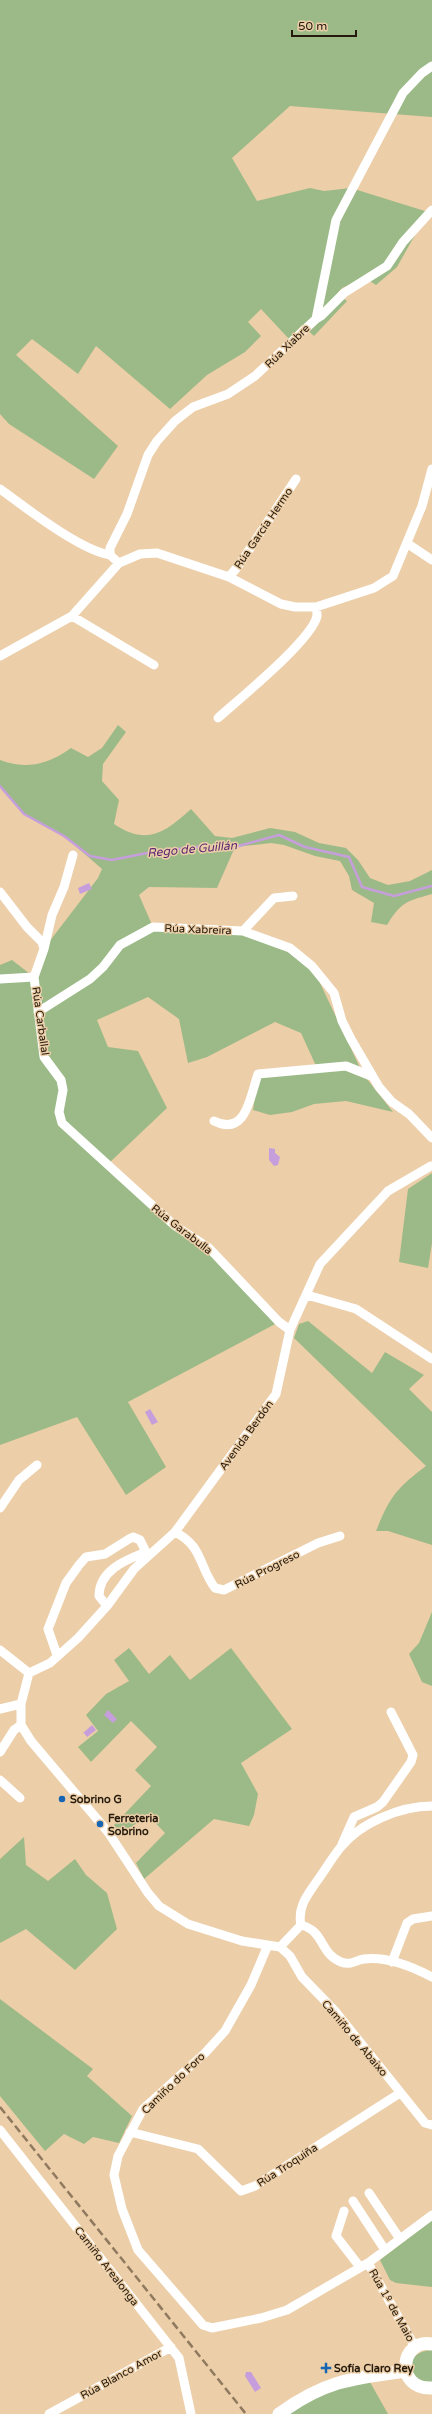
<svg xmlns="http://www.w3.org/2000/svg" width="432" height="2414" font-family="'Varela Round',sans-serif">
<style>
.green{fill:#9cba87}
.water{fill:#c69edc}
.lines{fill:none;stroke-linecap:round;stroke-linejoin:round}
.stream{stroke:#c69edc;stroke-width:2.5}
.street{stroke:#fff;stroke-width:9}
.secondary{stroke:#fff;stroke-width:13}
.rail{stroke:#8f7a5f;stroke-width:2.5;stroke-dasharray:8 4;stroke-linecap:butt}
.poi-dot{fill:#1665b4;stroke:#eccea8;stroke-width:1.5}
.labels{text-anchor:middle;stroke-width:3;stroke-linejoin:round;paint-order:stroke}
.street-label{font-size:11px;fill:#24190b;stroke:#eccea8}
.poi-label{font-size:11px;font-weight:bold;fill:#24190b;stroke:#eccea8;text-anchor:start}
.water-label{font-size:12px;font-style:italic;fill:#57256f;stroke:#eccea8}
</style>
<rect width="100%" height="100%" fill="#eccea8"/>
<!-- green -->
<path class="green" d="M0,0H432V117L290,106L232,158L257,201L310,188L324,191L351,188L428,212L397,267L376,285L365,278L342,288L337,294L347,301L314,336L302,325L289,339L261,309L248,322L261,336L245,352L207,375L170,409L96,346L78,374L32,339L16,355L118,446L94,479L9,424L0,414Z
M118,725L126,732L103,764L102,781L119,800L114,824C146,846 165,833 191,809L215,836L232,838L270,828L295,832L319,843L346,848L358,860L370,878L388,885L410,881L432,870V894C407,901 401,902 387,925L371,922L374,903L352,890L349,876L340,861L315,856L284,845L271,843L235,847L217,888L149,887L139,895L153,927L235,930L268,940L312,966L363,1074L393,1112L346,1101L314,1104L292,1112L270,1115L253,1110L258,1074L317,1068L301,1033L275,1022L207,1057L188,1063L179,1019L148,997L97,1020L108,1047L138,1051L167,1108L108,1164L147,1201L209,1248L279,1322L128,1402L166,1467L126,1495L77,1417L0,1445V965L12,960L34,977L49,942L98,878L102,869L64,836L24,814L0,786V760C27,770 49,764 71,748L88,757L102,748Z
M432,1173V1243L428,1268L399,1262L408,1189Z
M308,1321L372,1373L385,1352L424,1375L409,1389L432,1412V1545L388,1531H376C390,1496 397,1488 426,1466L294,1338L299,1324Z
M432,1612V1686L422,1682L409,1654L419,1643Z
M129,1648L149,1674L170,1655L190,1680L231,1648L292,1729L241,1763L258,1794L254,1815L249,1826L214,1819L144,1879L136,1863L165,1833L148,1815L120,1835L114,1825L151,1786L135,1770L157,1747L131,1721L91,1762L78,1747L98,1731L86,1715L106,1694L129,1681L114,1660Z
M24,1837L26,1865L48,1881L75,1859L86,1875L107,1893L117,1929L75,1970L26,1929L0,1943V1859Z
M0,1999L93,2069L87,2076L132,2116L119,2143L93,2137L84,2144L64,2134L45,2151L0,2096Z
M432,2220V2287L396,2283L390,2280L380,2260Z
M432,2350V2382C408,2384 400,2352 432,2350Z
M370,2382L388,2414H286L324,2391Z"/>
<!-- water -->
<path class="water" d="M89,883L92,889L80,894L78,888Z
M269,1148L275,1149V1153L280,1157L278,1165L274,1166L269,1160Z
M150,1409L158,1422L152,1425L145,1412Z
M108,1710L117,1719L113,1723L104,1715Z
M92,1725L96,1730L87,1737L84,1733L82,1734Z
M246,2372H251L261,2388L255,2392L245,2376Z"/>
<g class="lines">
<!-- stream -->
<path class="stream" d="M0,786L24,814L64,836L90,856L112,860L157,851L208,846L235,847L279,835L305,847L349,857L362,887L394,896L432,886"/>
<!-- street -->
<path class="street" d="M316,319L321,316L344,293L387,266L403,242L432,210
M0,489C26,508 80,550 110,555
M408,544L432,560
M119,563L110,555V548L127,514L148,455L157,441L175,421L193,407L228,394L255,376L316,319L336,220L403,93L422,73L432,66
M229,577L239,565L296,479
M72,616L154,665
M0,656L72,616L119,563L140,554L157,553L229,577L281,604L295,607H316L374,588L393,576L422,506L432,469
M218,718C239,699 312,640 317,616C317,613 317,610 316,607
M0,892L27,927L42,942L44,949L34,977L44,1057L61,1080L63,1090L59,1112L62,1123L174,1225L209,1248L279,1322L290,1330
M243,931L274,898L293,896
M44,949L52,915L64,887L73,855
M0,979L34,977
M38,1012L90,979L103,967L120,945L153,927L243,931L290,948L312,966L334,993L342,1021L351,1039L379,1087L392,1102L409,1114L432,1138
M214,1121C246,1137 250,1097 258,1074L346,1066L371,1076
M307,1295L356,1309L432,1359
M0,1508L19,1480L37,1465
M175,1532C203,1546 199,1567 215,1588L224,1590L318,1543L340,1536
M0,1650L29,1673L21,1704V1725L31,1741L108,1832L148,1893L159,1906L188,1924L242,1941L280,1947L290,1956L302,1977L335,2011L425,2123L432,2125
M57,1655L48,1629L66,1583L79,1565L86,1557L105,1554L129,1539L133,1537L140,1540L146,1552C126,1560 99,1570 99,1596L107,1606
M29,1673L50,1663L78,1638L107,1606L134,1569L175,1532L276,1394L290,1330L320,1264L388,1191L431,1166
M0,1709L21,1704
M0,1752L14,1730L21,1725
M0,1780L20,1798
M342,1844L354,1817L377,1807L383,1802L411,1762L413,1755L391,1712
M301,1925C325,1931 319,1953 341,1962C351,1966 356,1960 364,1959C386,1956 413,1967 432,1977
M268,1945L251,1985L225,2031L205,2053L143,2109L118,2156L114,2175L122,2209L138,2250L203,2325L212,2328L261,2318L287,2310L368,2263L432,2215
M280,1947L301,1925C297,1907 308,1894 317,1881C325,1870 332,1858 340,1848C360,1823 400,1806 432,1806
M392,1962L407,1923L413,1919L432,1916
M0,2130L179,2358L191,2414
M130,2132L198,2149L241,2191L255,2186L400,2093
M369,2193L400,2239
M353,2201L385,2250
M344,2211L336,2236L360,2267
M368,2263L415,2347
M49,2414L171,2347"/>
<!-- secondary -->
<path class="secondary" d="M432,2344C400,2338 394,2390 432,2388
M279,2414C324,2381 352,2378 406,2371"/>
<!-- rail -->
<path class="rail" d="M0,2107L246,2414"/>
</g>
<!-- markers -->
<g class="poi-dot">
<circle cx="62" cy="1799" r="4"/>
<circle cx="100" cy="1824" r="4"/>
<path d="M324 2362h4v4h4v4h-4v4h-4v-4h-4v-4h4z"/>
</g>
<g class="labels">
<!-- street labels -->
<g class="street-label">
<text transform="translate(287 346) rotate(-44)" y="4">Rúa Xiabre</text>
<text transform="translate(263 528) rotate(-56)" y="4">Rúa García Hermo</text>
<text transform="translate(198 929) rotate(2)" y="4">Rúa Xabreira</text>
<text transform="translate(41 1021) rotate(82)" y="4">Rúa Carballal</text>
<text transform="translate(182 1229) rotate(38)" y="4">Rúa Garabulla</text>
<text transform="translate(246 1435) rotate(-54)" y="4">Avenida Berdón</text>
<text transform="translate(267 1569) rotate(-27)" y="4">Rúa Progreso</text>
<text transform="translate(355 2038) rotate(50)" y="4">Camiño de Abaixo</text>
<text transform="translate(173 2083) rotate(-44)" y="4">Camiño do Foro</text>
<text transform="translate(287 2165) rotate(-33)" y="4">Rúa Troquiña</text>
<text transform="translate(107 2266) rotate(52)" y="4">Camiño Arealonga</text>
<text transform="translate(392 2305) rotate(61)" y="4">Rúa 1º de Maio</text>
<text transform="translate(121 2374) rotate(-29)" y="4">Rúa Blanco Amor</text>
</g>
<!-- poi labels -->
<g class="poi-label">
<text x="70" y="1803">Sobrino G</text>
<text x="108" y="1822">Ferreteria<tspan x="108" dy="13">Sobrino</tspan></text>
<text x="334" y="2372">Sofía Claro Rey</text>
</g>
<!-- water labels -->
<g class="water-label">
<text transform="translate(192 849) rotate(-5)" y="4">Rego de Guillán</text>
</g>
</g>
<!-- scale -->
<path d="M292 30v6h64v-6" fill="none" stroke="#24190b" stroke-width="2"/>
<text x="298" y="30" font-size="12" fill="#24190b" stroke="#eccea8" stroke-width="3" paint-order="stroke">50 m</text>
</svg>
